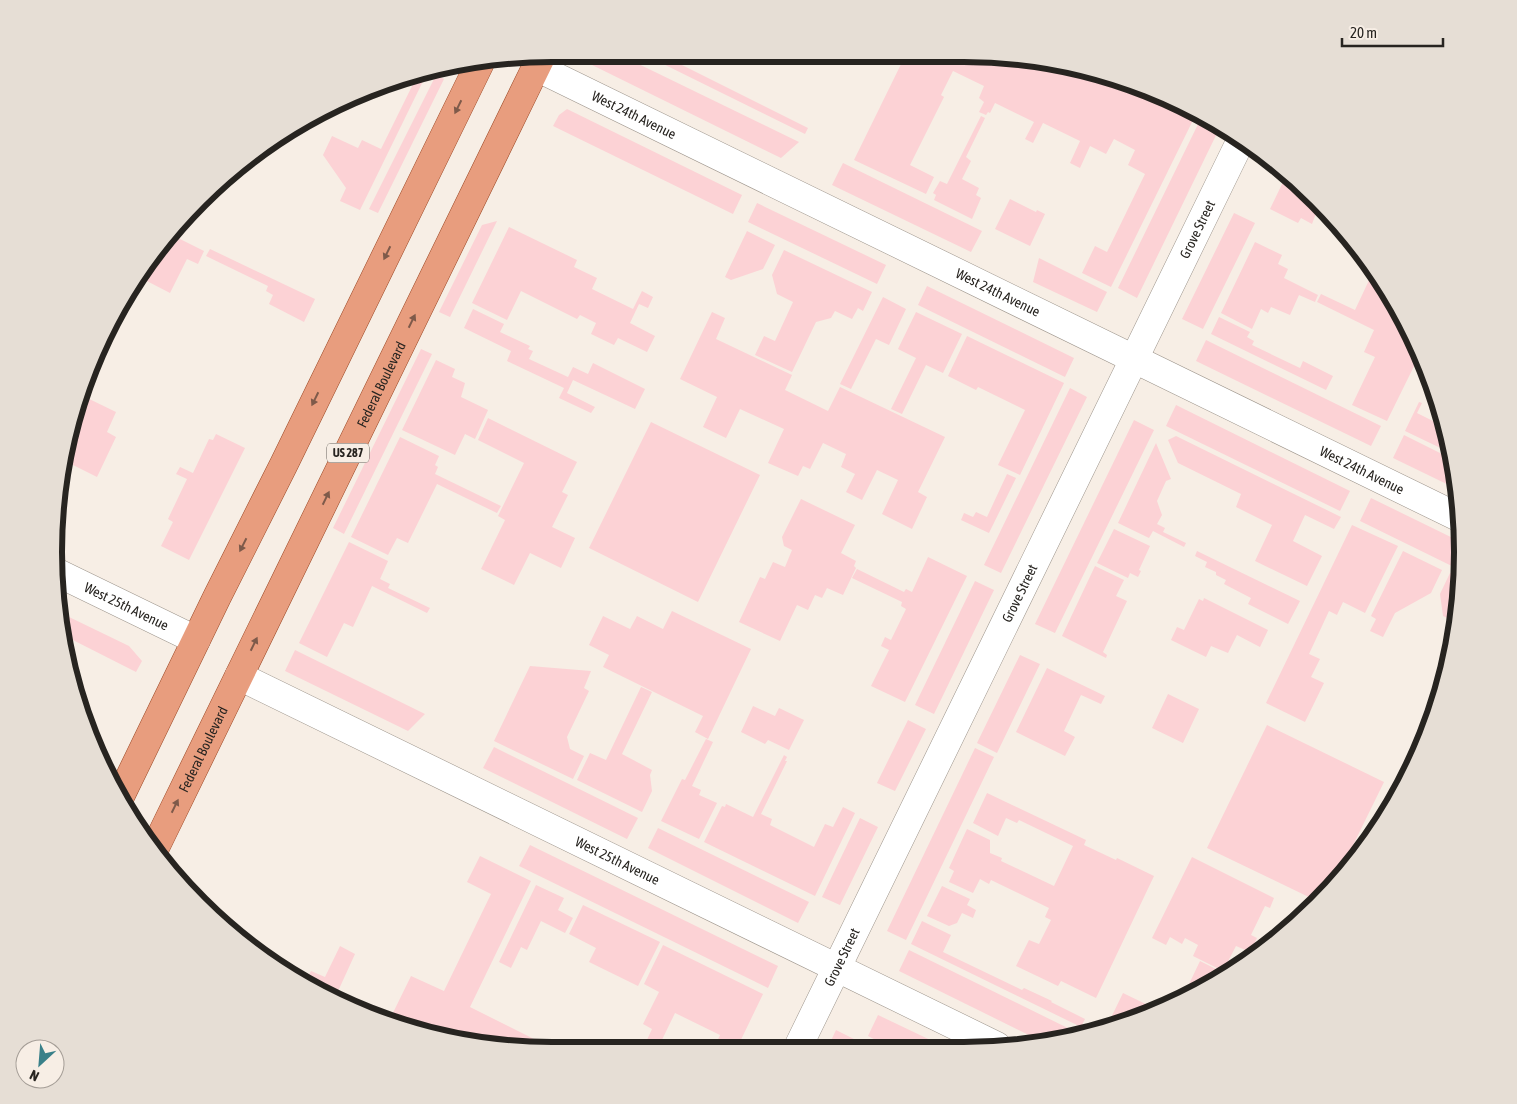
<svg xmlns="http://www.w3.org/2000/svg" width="1517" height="1104" font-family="'Asap Condensed',sans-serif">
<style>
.green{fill:#fcd2d5}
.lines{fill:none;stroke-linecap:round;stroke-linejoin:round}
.minor-casing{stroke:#9d958c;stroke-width:29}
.primary-casing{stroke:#9b4825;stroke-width:29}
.minor{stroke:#fff;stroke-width:28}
.primary{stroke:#e89d7e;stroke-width:28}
.oneway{fill:#7e5a4a}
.labels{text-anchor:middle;stroke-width:5;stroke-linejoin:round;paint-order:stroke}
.shield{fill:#f7eee5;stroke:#65615b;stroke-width:1}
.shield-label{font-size:12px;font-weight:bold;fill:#272420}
.street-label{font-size:14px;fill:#272420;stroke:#f7eee5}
.rim{fill:none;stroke:#272420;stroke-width:6}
</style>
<rect width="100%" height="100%" fill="#f7eee5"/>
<!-- green -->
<path class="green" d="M591,54H618L799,142L781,158L586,62Z
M643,54H682L678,63L808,128L805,134Z
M906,54H965L1062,63L1155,92L1197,112L1111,287L1082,273L1095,246L1107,252L1145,174L1128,165L1135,150L1114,139L1106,154L1090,146L1080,168L1070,163L1080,141L1043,123L1033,143L1025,139L1034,122L995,103L990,113L988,112L986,115L979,112L984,102L979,98L984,86L953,71L941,95L944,97L910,165L934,177L926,194L854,160Z
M423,71L427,73L360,210L340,201L346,188L323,155L332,136L358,148L362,140L381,149L417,76L414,74Z
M436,75L444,79L378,213L369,209Z
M567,109L742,195L733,214L553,126L559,115Z
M981,116L985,118L966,157L971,161L962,179L979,188L976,195L981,198L972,219L934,200L936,195L933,193L940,181L947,184Z
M1202,116L1221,125L1137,298L1118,288Z
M843,163L982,231L971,252L832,185Z
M1283,182L1311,195L1314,198L1312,202L1319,205L1312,224L1301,218L1298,223L1270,209Z
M1010,199L1036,212L1037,210L1045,214L1030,246L995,229Z
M757,203L886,265L877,284L748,222Z
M1234,213L1255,223L1203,329L1182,319Z
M497,221L450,317L439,312L482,225Z
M509,227L577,260L574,267L597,278L592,289L633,309L642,291L653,297L648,308L639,304L630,323L655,336L647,352L618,338L614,345L591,334L596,323L580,315L577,319L521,291L507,320L472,303Z
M747,231L775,245L763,269L731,280L725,277Z
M170,234L204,251L198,264L187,259L170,293L141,278Z
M1255,242L1282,255L1278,264L1288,269L1284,278L1318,295L1315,302L1299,295L1290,315L1271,307L1268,313L1261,309L1252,329L1221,313Z
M210,249L315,299L304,322L269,304L273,295L266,291L268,286L206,256Z
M784,250L872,292L863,311L858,308L852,319L835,311L831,318L816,322L792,372L755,355L764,336L775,341L793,302L777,294L772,275Z
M1039,258L1107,292L1097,312L1033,282Z
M1371,276L1380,281L1394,299L1391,306L1400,310L1420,354L1387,421L1352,405L1375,357L1364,352L1374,330L1317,302L1321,294L1355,310Z
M927,286L1074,358L1065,377L918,305Z
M883,297L906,309L889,345L876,339L851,389L840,384Z
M473,309L504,324L500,332L530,346L528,349L533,351L529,359L568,377L573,367L588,374L593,363L645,389L635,409L573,380L567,393L595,407L591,413L559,398L564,388L507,361L511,351L464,328Z
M712,312L725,318L716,339L792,375L785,390L828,411L840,387L945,437L918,492L927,497L912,529L882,514L898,480L877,470L862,500L846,492L855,474L841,467L846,454L823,443L810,469L803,466L798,476L768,463L784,429L740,409L726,438L703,427L717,397L680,379Z
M916,312L962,334L943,373L926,365L902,414L891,409L916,358L898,349Z
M1219,317L1250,332L1247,337L1254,341L1252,345L1300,368L1303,361L1333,376L1326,390L1211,334Z
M967,336L1064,383L1020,475L998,465L1025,410L978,387L976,390L948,376Z
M1206,340L1381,426L1371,446L1196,361Z
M421,349L432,354L344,534L333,528Z
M436,360L455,369L452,377L465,383L461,397L488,410L475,439L465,434L455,455L402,430Z
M1070,388L1087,397L1001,573L984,565Z
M81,395L116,412L107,432L116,437L97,477L63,460L71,423Z
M1419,402L1422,403L1417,413L1445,427L1451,453L1405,431Z
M1176,405L1350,491L1340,511L1166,426Z
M488,418L577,462L562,492L568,495L552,527L575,538L561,568L530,553L514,585L481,569L505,520L498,516L524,463L478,440Z
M1134,420L1154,430L1055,633L1035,624Z
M651,422L760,475L698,602L589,548Z
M216,434L245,448L189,560L161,546L173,522L168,519L187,479L176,474L180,467L193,473L209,439L213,440Z
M1404,435L1452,459L1459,490L1393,458Z
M1176,436L1341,517L1334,529L1305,515L1293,541L1322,556L1307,586L1255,561L1272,525L1236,507L1241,494L1178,463L1168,440Z
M400,437L439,456L435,465L438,467L435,474L501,506L497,513L437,484L408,543L397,538L388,555L351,537Z
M1156,443L1171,479L1166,481L1157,501L1162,515L1157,524L1165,528L1163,532L1186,543L1184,547L1153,531L1149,538L1118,523Z
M1007,474L1016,478L989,533L961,520L964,513L973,517L976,512L987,517Z
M1371,498L1461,542L1462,571L1360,521Z
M801,499L855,525L841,553L856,561L854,566L856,568L843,595L827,588L822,598L815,595L808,610L797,605L780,641L739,622L760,577L765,579L773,562L785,567L792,550L784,546L782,537Z
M1352,525L1398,546L1365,613L1343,602L1337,615L1329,611L1309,654L1320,659L1311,677L1324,683L1305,722L1266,703Z
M1114,529L1150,546L1139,570L1141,571L1138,577L1130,573L1128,578L1097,563Z
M349,542L388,561L380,579L390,584L388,588L430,608L427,613L372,586L353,627L344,623L327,657L299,643Z
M1197,551L1300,601L1288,624L1248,604L1251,598L1224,584L1226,580L1216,575V572L1205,567L1207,562L1195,556Z
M1403,551L1442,570L1431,593L1395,613L1383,637L1370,631L1376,619L1371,616Z
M928,557L967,576L905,702L871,686L889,650L881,646L885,637L891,640L906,609L901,606L902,602L852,578L857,569L904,592L906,589L912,592Z
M1095,566L1124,580L1116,596L1127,601L1103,652L1107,655L1106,658L1062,636Z
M1450,573L1462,579L1456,622L1443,616L1440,594Z
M975,581L994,590L934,714L915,705Z
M1204,598L1268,630L1260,647L1237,635L1228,653L1211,646L1206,657L1171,640L1177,627L1184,630L1199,599L1203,601Z
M672,611L751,649L708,739L695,732L703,716L603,667L609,655L589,645L603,616L630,629L637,616L663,629Z
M67,616L129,646L142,661L136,672L63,635L59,622Z
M295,650L425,714L408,731L285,671Z
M1020,655L1040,664L997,753L977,743Z
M530,666L591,671L584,688L589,691L567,737L570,749L584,756L573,779L494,741Z
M1047,668L1105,696L1101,704L1081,695L1064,731L1075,737L1065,756L1016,732Z
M641,687L652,692L622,754L652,770L650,775L652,791L642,812L577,780L590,753L606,760Z
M1168,694L1199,709L1183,743L1152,728Z
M753,706L775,716L779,708L804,720L789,750L768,740L765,744L741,732Z
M908,720L926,729L895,791L877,783Z
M1267,725L1384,782L1335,882L1317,901L1207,848Z
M706,739L713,742L692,786L701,790L699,795L717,803L699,839L661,821L682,779L685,780Z
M494,747L638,818L627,839L483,768Z
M975,748L994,757L906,940L887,931Z
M784,755L787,757L785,761H787L761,814L772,819L770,825L814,847L825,824L833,827L843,807L855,813L815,896L704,842L722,806L725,807L726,804L753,817Z
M987,793L1086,840L1084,845L1116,860L1117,858L1154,876L1096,998L1061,981L1058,986L1016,966L1029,940L1039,944L1051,920L1045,917L1049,908L991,880L989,884L980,879L973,893L949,882L954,871L949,868L967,829L990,840V853L1002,858L1001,861L1054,886L1073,846L1019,820L1017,823L1006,818L998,836L973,823Z
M860,818L878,827L840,905L822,897Z
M658,828L809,902L798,923L648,848Z
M530,845L778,966L768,988L519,866Z
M480,856L531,881L470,1007L544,1044L542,1049H520L423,1033L389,1021L411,976L444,991L491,894L467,882Z
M1192,857L1274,898L1270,908L1265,906L1251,935L1257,938L1250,952L1236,946L1223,971L1193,956L1198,945L1185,938L1182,944L1170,937L1166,945L1152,938Z
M536,885L564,898L558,910L573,918L565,933L541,921L527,950L521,947L511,968L499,962Z
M942,886L970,899L967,905L976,910L973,918L962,913L957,923L949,926L927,916Z
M583,905L660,942L638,986L589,962L596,948L569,934Z
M922,921L951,935L943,952L1022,990L1024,988L1052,1001L1051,1002L1085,1019L1081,1027L911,944Z
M663,945L763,994L737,1048H714L720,1035L675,1013L658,1048L646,1042L652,1029L643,1024L659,992L644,984Z
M340,946L355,954L334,1000L305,982L311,971L325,977Z
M909,950L1080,1034L1045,1043L899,971Z
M1200,961L1224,973L1181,1001Z
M1123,993L1158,1010L1125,1024L1106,1028Z
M878,1015L943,1046L889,1047L868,1036Z
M836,1030L856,1040L853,1047H828Z"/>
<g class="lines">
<defs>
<g id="minor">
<path id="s1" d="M536,67L1460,518"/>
<path id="s2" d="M58,573L196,640"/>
<path id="s3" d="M239,676L997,1046"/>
<path id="s4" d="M798,1047L1241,140"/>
</g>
<g id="primary">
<path d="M120,797L217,597L284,464L480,63"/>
<path id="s5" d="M154,850L542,55"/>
</g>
</defs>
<!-- minor casing -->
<use href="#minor" class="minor-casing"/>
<!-- primary casing -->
<use href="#primary" class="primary-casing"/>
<!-- minor -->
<use href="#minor" class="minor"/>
<!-- primary -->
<use href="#primary" class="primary"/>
</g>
<!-- one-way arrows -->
<defs><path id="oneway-solid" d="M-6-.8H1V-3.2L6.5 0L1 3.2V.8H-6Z" transform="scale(1.25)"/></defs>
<g class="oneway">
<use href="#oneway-solid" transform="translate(458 107) rotate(116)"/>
<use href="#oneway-solid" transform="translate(387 253) rotate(116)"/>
<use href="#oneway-solid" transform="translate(412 321) rotate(-64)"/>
<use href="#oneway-solid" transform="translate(315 399) rotate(116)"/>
<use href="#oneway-solid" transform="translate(326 498) rotate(-64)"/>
<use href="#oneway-solid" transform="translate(243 545) rotate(117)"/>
<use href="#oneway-solid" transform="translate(254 644) rotate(-64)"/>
<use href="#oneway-solid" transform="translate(175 806) rotate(-64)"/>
</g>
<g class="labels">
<!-- shield labels -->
<rect class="shield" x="327" y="443.5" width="42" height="19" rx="4"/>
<g class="shield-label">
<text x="348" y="457">US 287</text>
</g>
<!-- street labels -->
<g class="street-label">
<text dy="5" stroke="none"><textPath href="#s1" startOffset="109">West 24th Avenue</textPath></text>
<text dy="5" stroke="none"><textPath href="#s4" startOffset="910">Grove Street</textPath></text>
<text dy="5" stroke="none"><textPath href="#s1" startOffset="514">West 24th Avenue</textPath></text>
<text dy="5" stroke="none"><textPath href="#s5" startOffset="518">Federal Boulevard</textPath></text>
<text dy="5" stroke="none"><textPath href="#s1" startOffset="919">West 24th Avenue</textPath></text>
<text dy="5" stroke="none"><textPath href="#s4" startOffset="505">Grove Street</textPath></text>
<text dy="5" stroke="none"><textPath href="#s2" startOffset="76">West 25th Avenue</textPath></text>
<text dy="5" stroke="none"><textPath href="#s5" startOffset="112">Federal Boulevard</textPath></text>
<text dy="5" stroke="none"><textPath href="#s3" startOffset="421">West 25th Avenue</textPath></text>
<text dy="5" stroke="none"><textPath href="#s4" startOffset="100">Grove Street</textPath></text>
</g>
</g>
<!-- crop -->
<path d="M0 0H1517V1104H0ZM552 62H964A490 490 0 0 1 1454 552V552A490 490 0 0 1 964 1042H552A490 490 0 0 1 62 552V552A490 490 0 0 1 552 62Z" fill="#e6ded5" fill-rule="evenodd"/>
<path class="rim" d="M552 62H964A490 490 0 0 1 1454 552V552A490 490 0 0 1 964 1042H552A490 490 0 0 1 62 552V552A490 490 0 0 1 552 62Z"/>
<!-- north arrow -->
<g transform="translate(40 1064) rotate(206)"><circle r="24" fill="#f7eee5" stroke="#a49d96"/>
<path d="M0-4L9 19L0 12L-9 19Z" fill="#398089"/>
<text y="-8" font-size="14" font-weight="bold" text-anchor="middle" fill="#272420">N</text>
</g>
<!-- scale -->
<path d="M1342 38v8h101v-8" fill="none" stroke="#272420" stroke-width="2.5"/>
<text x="1350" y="38" font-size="15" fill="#272420" stroke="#f7eee5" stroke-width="4" paint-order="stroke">20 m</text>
</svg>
